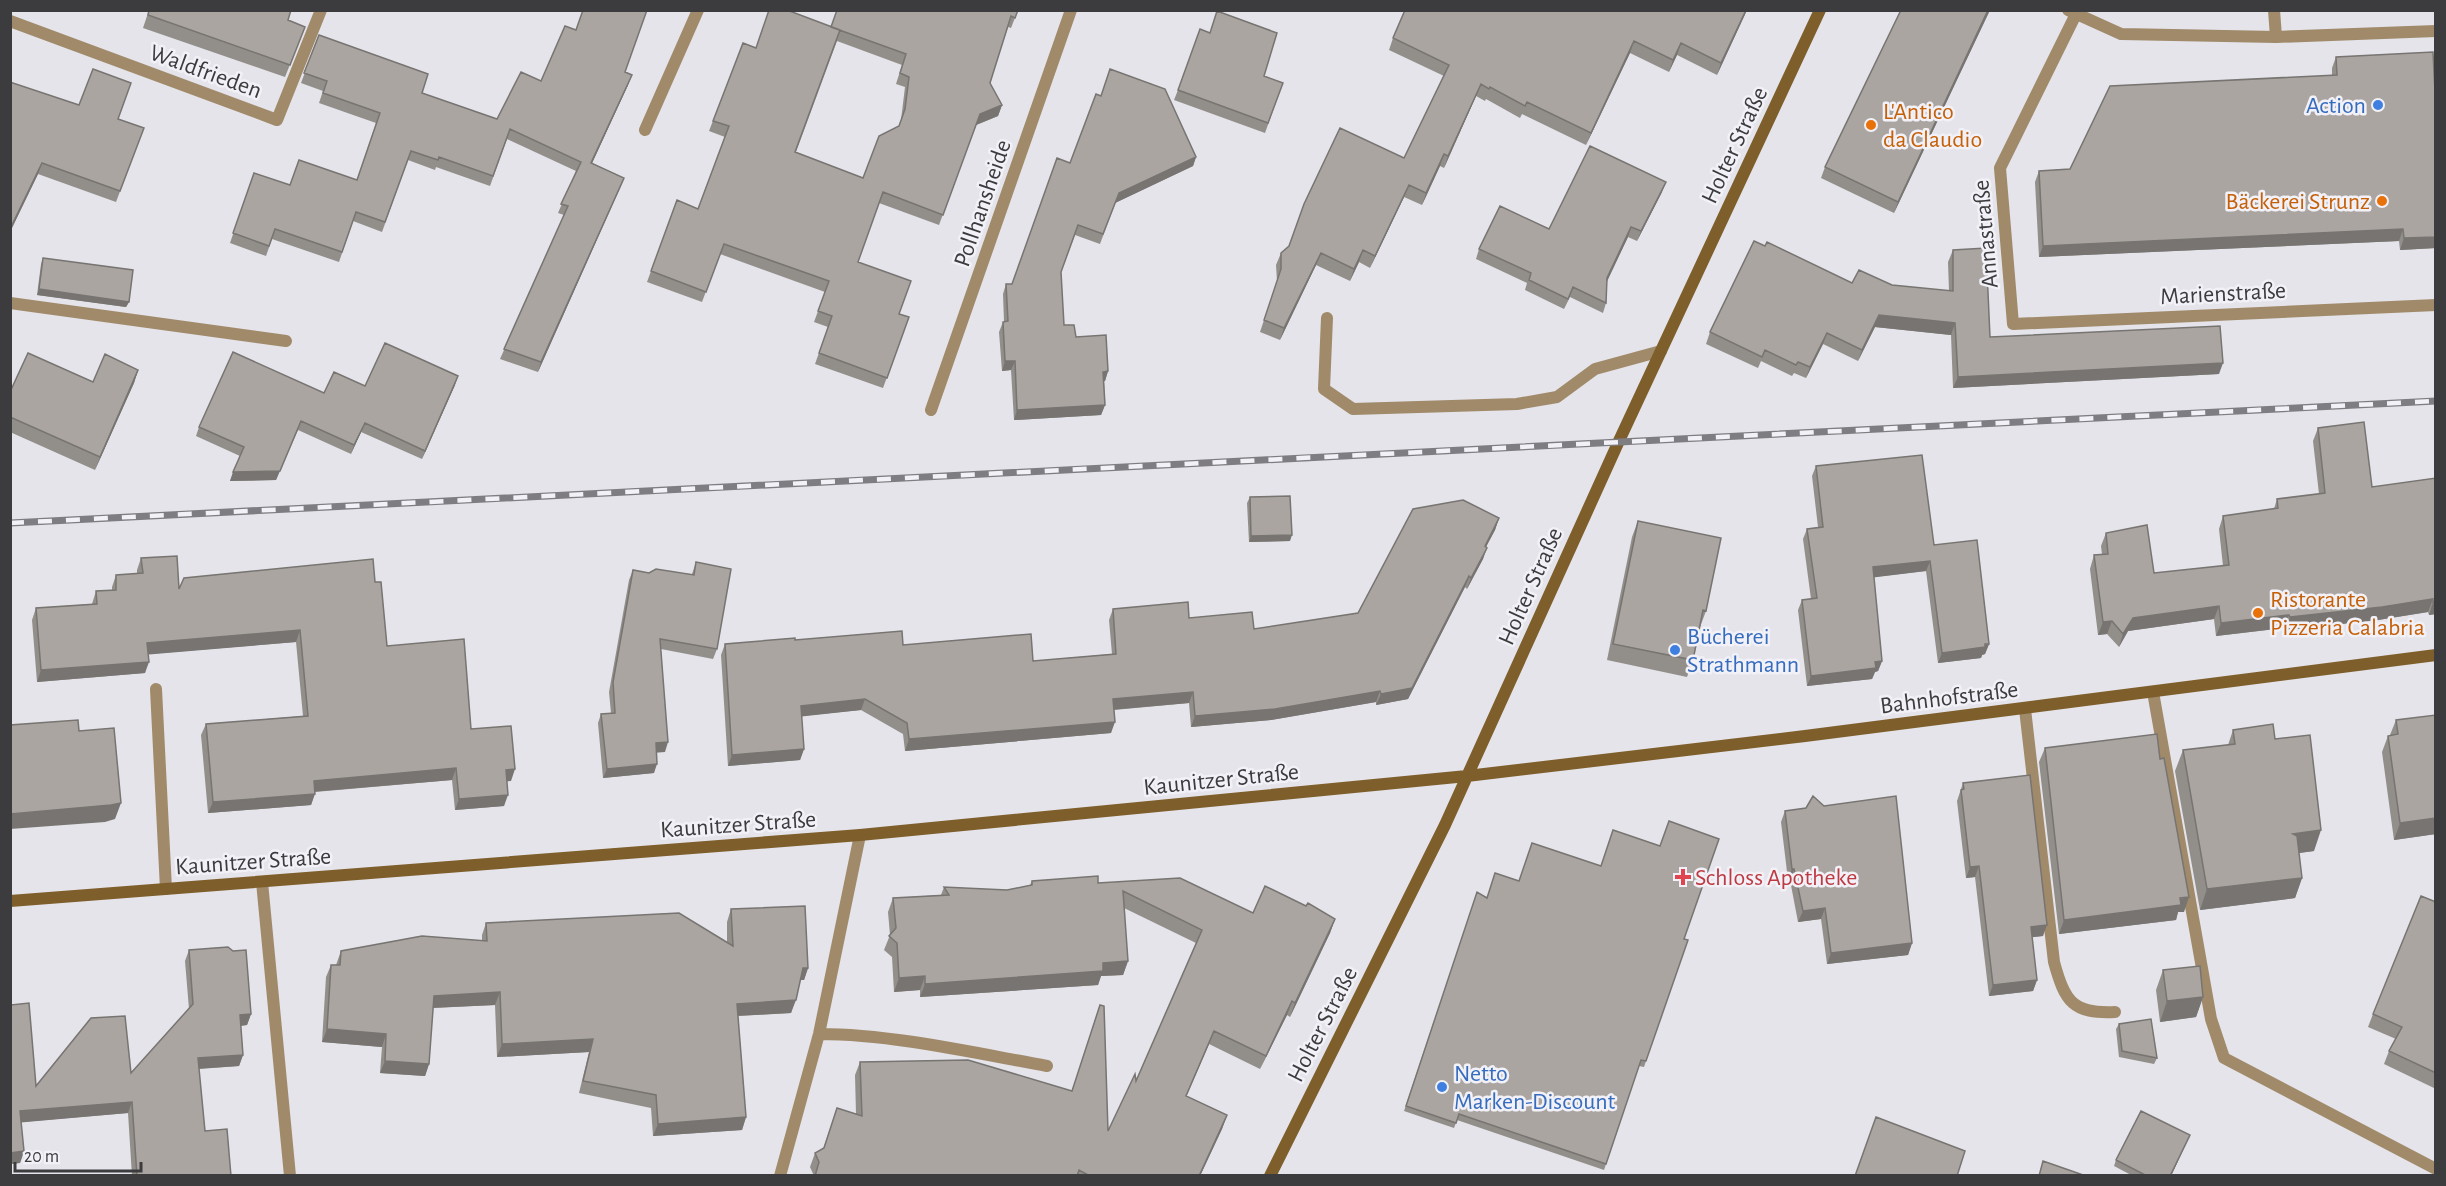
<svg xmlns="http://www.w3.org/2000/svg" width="2446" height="1186" font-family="'Alegreya Sans',sans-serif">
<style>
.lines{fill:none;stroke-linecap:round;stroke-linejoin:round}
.lane{stroke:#a08a6a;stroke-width:12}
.street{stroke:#a08a6a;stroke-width:12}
.secondary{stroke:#7e5e2b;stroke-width:12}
.rail-casing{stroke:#7e7e82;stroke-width:7}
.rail{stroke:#f1f1f7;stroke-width:4.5;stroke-dasharray:14;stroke-linecap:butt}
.wall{fill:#928e8a;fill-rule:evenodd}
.shaded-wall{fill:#777471}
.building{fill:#aaa5a1;stroke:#777471;stroke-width:1.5}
.shop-dot{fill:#3f7fe0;stroke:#f1f1f7;stroke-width:2}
.food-dot{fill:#e8710a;stroke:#f1f1f7;stroke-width:2}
.health-dot{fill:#e0444e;stroke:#f1f1f7;stroke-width:2}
.labels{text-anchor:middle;stroke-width:5;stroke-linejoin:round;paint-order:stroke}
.street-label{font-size:24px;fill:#3c3c3e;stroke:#f1f1f7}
.shop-label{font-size:24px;fill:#366cbe;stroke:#f1f1f7;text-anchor:start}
.food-label{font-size:24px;fill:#c56008;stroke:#f1f1f7;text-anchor:start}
.health-label{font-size:24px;fill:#be3a42;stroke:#f1f1f7;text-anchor:start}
</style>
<rect width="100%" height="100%" fill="#e4e4ea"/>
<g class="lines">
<!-- lane -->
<path class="lane" d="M2274,10L2276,37
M1327,318L1324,389L1353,409L1517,404L1557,397L1595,369L1661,351
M156,689L166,889
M2153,692L2211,1019L2224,1058L2436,1169
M2025,709L2054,962C2065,1002 2073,1014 2115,1012
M262,882L290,1176
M819,1034C892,1034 975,1053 1047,1066
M780,1176L819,1034L860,835"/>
<!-- street -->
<path class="street" d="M2068,10L2121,34L2276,37L2436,31
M2076,14L2000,168L2013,324L2436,305
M10,21L277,120L321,10
M645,130L698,10
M10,303L286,341
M931,410L1071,10"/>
<!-- secondary -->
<path class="secondary" d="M10,901L860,835L1467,776L1805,736L2436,655
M1270,1176L1445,825L1618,443L1820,10"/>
<defs>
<path id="rail" d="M10,523L2436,401"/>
</defs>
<!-- rail casing -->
<use href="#rail" class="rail-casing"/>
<!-- rail -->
<use href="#rail" class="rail"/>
</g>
<!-- wall -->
<path class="wall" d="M149,10L288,20L305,27L285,77L143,28Z
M1018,10L1011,28L1008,27L990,83L1002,105L998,116L976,125L939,225L879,203L858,262L899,314L909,317L883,388L815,364L828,327L814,322L825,292L720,254L702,302L647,282L677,200L698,209L725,137L709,131L743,43L756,48L831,27ZM837,41L902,65L896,84L905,87L901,120L899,126L863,178L796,152Z
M1747,10L1717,75L1677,55L1669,72L1630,53L1586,145L1522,114L1520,118L1486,99L1485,101L1476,96L1444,168L1440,166L1422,205L1404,197L1370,268L1359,262L1350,281L1316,265L1280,340L1260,332L1277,281L1276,265L1281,253L1404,158L1444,76L1389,50L1393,38Z
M1901,10H1990L1894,213L1821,178L1825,167Z
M319,35L422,93L497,119L541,81L625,72L628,85L592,163L624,178L538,372L500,359L564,215L558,213L576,171L507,139L490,186L436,167L435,170L408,160L382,232L353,221L339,262L272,239L266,256L230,243L254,173L290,185L357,180L376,123L319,103L323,91L301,83Z
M2336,57L2436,112V248L2400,250L2399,241L2039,257L2035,182L2039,171L2070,169L2332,76V68Z
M10,82L144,128L116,202L38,174L10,232Z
M1283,83L1265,133L1174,100L1178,90Z
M1196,157L1193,166L1115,203L1100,244L1075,235L1061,272L1064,325L1108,371L1105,381H1104L1105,405L1101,415L1014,420L1011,370L1002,371L999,332L1003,322H1004L1003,294L1006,284H1012L1070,163Z
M1662,192L1637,241L1628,237L1607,280L1606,303L1603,313L1570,297L1564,309L1525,290L1527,283L1476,259L1479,249L1549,229Z
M1765,246L1852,283L1892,285L1949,291L1948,262L1953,250L1990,337L2219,374L1953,388L1951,335L1875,327L1858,361L1823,344L1806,378L1794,373L1792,376L1761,361L1758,368L1706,344L1710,332Z
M43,258L129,302L126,307L37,295L41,264Z
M138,370L134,383L95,470L10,432V392L93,382Z
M455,385L422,459L361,432L351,454L298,430L276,480L230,481L240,456L196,436L199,427L324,393L365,386Z
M2318,428L2372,487L2436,478V614L2429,615L2428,612L2378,620L2285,630L2284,628L2216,636L2214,619L2128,631L2119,647L2107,634L2098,635L2090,569L2094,555L2102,554L2101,546L2106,533L2154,573L2223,566L2219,529L2223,516L2274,509L2277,499L2319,494L2313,441Z
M1816,466L1934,545L1989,644L1985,654L1982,655L1981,658L1938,663L1926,571L1874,577L1882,661L1878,671L1875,672L1872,679L1807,686L1798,610L1802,600L1811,599L1803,539L1807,529L1818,527L1812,476Z
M1250,497L1290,541L1249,542L1247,503Z
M1499,518L1495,530L1486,547L1483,559L1467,589L1465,587L1408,699L1376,705V702L1271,720L1191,727L1189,703L1114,710L1111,733L905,751L903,734L861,710L801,716L804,749L800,760L728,766L721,655L725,644L795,640L903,645L1033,661L1112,654L1109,620L1113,609L1189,618L1254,629L1358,613Z
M1638,521L1706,611L1700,627L1693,660L1687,677L1607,660L1632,537Z
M141,558L179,589L375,582L387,646L471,729L511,781H507L504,806L455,810L452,780L315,792L311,805L208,813L201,735L206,724L303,716L296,642L148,654L145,673L37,682L32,620L36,608L92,604L96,591L112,590V587L116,575L137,574V570Z
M696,562L717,649L713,659L661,649L665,752H656L654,773L603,778L598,723L601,714L611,713L609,692L629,580L633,570L649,573L692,574Z
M2396,720L2436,834L2394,840L2382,752L2388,736L2390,735Z
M2233,730L2275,739L2314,851L2299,853L2302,878L2295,898L2200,910L2175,771L2183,750L2228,745Z
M2045,748L2160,759L2184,912H2178L2176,920L2059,934L2039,762Z
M1963,783L2043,936L2032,937L2037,980L2033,991L1989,996L1975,877L1966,878L1957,801Z
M1785,811L1912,943L1908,955L1827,964L1821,919L1798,922L1790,880H1788L1781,822Z
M1032,881L1098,883L1253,913L1335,919L1330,933L1290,1017L1287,1015L1260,1069L1209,1044L1186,1097L1227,1115L1222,1129L1200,1176H814L810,1167L815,1153L823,1149L837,1108L856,1114L855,1075L860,1062L1072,1091L1100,1005L1108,1131L1136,1081L1196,943L1124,908L1128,961L1123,975L1101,976L1098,985L920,997V990L894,992L892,957L884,950L890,935L888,912L893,898L941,895L944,887L1007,890L1030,885Z
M1519,881L1684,939L1646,1061L1644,1067L1639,1066L1604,1170L1457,1120L1454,1128L1404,1111L1477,892L1486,898Z
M2436,902V1089L2384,1064L2389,1051L2396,1039L2368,1027L2373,1014Z
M731,909L808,968L804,980H800L791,1013L738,1016L746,1117L742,1130L653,1136L651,1108L579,1093L589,1052L497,1057L495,1005L433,1008L429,1064L425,1076L380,1073L382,1047L322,1042L326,977L331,965H336L341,951L482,940V935L486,923L727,942V922Z
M189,950L251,1014L247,1025L241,1026L243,1055L239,1066L199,1069L205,1131L231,1176H132L128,1113L21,1122L24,1151L20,1163L10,1164V996L11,1005L36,1086L131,1073L189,1009L185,961Z
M2163,970L2203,997L2196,1017L2160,1022L2156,990Z
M2119,1024L2157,1058L2154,1064L2119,1057L2116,1029Z
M2190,1135L2171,1176H2133L2114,1166L2116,1160Z"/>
<!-- shaded-wall -->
<path class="shaded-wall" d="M1746,10H1747L1717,75L1721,63Z
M1988,10H1990L1894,213L1898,202Z
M1634,41L1630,53L1586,145L1591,133Z
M1681,43L1677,55L1669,72L1673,60Z
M632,75L628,85L588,172L591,163Z
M1481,84L1476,96L1444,168L1448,156Z
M1002,105L998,116L976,125L939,225L980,114Z
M1444,154L1440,166L1422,205L1426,193Z
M1196,157L1193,166L1115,203L1100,244L1119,193Z
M42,163L38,174L10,232V229Z
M624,178L620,188L538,372L541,362Z
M1666,182L1662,192L1637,241L1641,231Z
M1409,185L1404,197L1370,268L1375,256Z
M1631,227L1628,237L1604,288L1607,278Z
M2403,229L2399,241L2039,257L2043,246Z
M2436,237V248L2400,250L2404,238Z
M1363,250L1359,262L1350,281L1354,269Z
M1321,253L1316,265L1280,340L1284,328Z
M39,289L129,302L126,307L37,295Z
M1879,315L1955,323L1951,335L1875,327L1858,361L1862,350Z
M1827,333L1823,344L1806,378L1810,367Z
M1005,361H1015L1011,370L1002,371Z
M2223,363L2219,374L1953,388L1958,377Z
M138,370L134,383L95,470L100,457Z
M1108,371L1105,381L1100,382L1103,372Z
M458,376L455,385L422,459L425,451Z
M1105,405L1101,415L1014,420L1017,410Z
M301,421L276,480L230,481L233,472Z
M365,423L361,432L351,454L354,445Z
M1499,518L1495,530L1480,558L1485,546Z
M1292,535L1290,541L1249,542L1251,536Z
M1487,548L1483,559L1467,589L1471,578Z
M1930,561L1926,571L1869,578L1873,567Z
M1469,576L1465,587L1408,699L1376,705L1381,694Z
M2433,599L2428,612L2378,620L2285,630L2290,617Z
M2436,601V614L2429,615L2433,602Z
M2219,606L2214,619L2128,631L2119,647L2123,634L2133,618Z
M2289,615L2284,628L2216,636L2221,623Z
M2112,621L2107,634L2098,635L2103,622Z
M300,630L296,642L143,655L147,643Z
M1989,644L1985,654L1982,655L1981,658L1938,663L1942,653Z
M1882,661L1878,671L1875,672L1872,679L1807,686L1811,676Z
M149,662L145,673L37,682L41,670Z
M1380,691L1376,702L1271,720L1191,727L1195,716Z
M1193,692L1189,703L1109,710L1113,699Z
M865,699L861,710L797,717L801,706Z
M1115,722L1111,733L905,751L909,739Z
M668,742L665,752L652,753L656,743Z
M804,749L800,760L728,766L732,755Z
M657,764L654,773L603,778L607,769Z
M456,768L452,780L310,792L314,781Z
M515,769L511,781L502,782L506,770Z
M315,794L311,805L208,813L213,802Z
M508,795L504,806L455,810L459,799Z
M121,803L115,819L105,822L10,829V814Z
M2436,818V834L2394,840L2400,823Z
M2321,830L2314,851L2285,855L2293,834Z
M1979,866L1975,877L1966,878L1970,867Z
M1792,869H1794L1790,880H1788Z
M2302,878L2295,898L2200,910L2207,889Z
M2189,897L2184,912H2178L2176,920L2059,934L2064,920Z
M1825,908L1821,919L1798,922L1803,911Z
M1335,919L1330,933L1290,1017L1295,1003Z
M2047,925L2043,936L2026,938L2031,927Z
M1912,943L1908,955L1827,964L1831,953Z
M1128,961L1123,975L1101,976L1098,985L920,997L925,984L1103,963Z
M803,968H808L804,980H798Z
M925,976L920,990L894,992L899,978Z
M2037,980L2033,991L1989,996L1993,985Z
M500,992L495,1005L429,1008L434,996Z
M2203,997L2196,1017L2160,1022L2167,1001Z
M796,1000L791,1013L733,1016L737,1004Z
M1292,1001L1287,1015L1260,1069L1266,1056Z
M251,1014L247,1025L236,1026L240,1015Z
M327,1029L386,1034L382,1047L322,1042Z
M1214,1031L1209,1044L1180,1110L1186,1096Z
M593,1039L589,1052L497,1057L502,1044Z
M243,1055L239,1066L194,1069L198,1058Z
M385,1061L429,1064L425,1076L380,1073Z
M132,1102L128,1113L15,1123L20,1111Z
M1227,1115L1222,1129L1200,1176H1199Z
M746,1117L742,1130L653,1136L658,1124Z
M2190,1135L2171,1176H2170Z
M24,1151L20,1163L10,1164V1153Z"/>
<!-- building -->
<path class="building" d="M149,10H291L288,20L305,27L290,65L148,15Z
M583,10H647L625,72L632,75L591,163L624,178L541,362L504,349L568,206L561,204L581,162L510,129L493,176L439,157L438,160L411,151L385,222L356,212L342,252L275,229L269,246L233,233L254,173L290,185L299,160L357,180L380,113L323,93L327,81L304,73L319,35L428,74L422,93L497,119L521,72L541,81L565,26L576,30Z
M769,10H787L840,30L795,152L863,178L879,136L899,126L905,109L909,77L900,73L906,54L831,27L837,10H1018L1015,18L1011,16L990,83L1002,105L980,114L943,215L883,192L858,262L911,281L899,314L909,317L887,378L819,353L832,316L818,311L829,281L724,244L706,292L651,271L677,200L698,209L729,126L713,121L743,43L756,48Z
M1405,10H1746L1721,63L1681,43L1673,60L1634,41L1591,133L1527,102L1525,106L1490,87L1489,89L1481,84L1448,156L1444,154L1426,193L1409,185L1375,256L1363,250L1354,269L1321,253L1284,328L1264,320L1281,269V253L1289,246L1304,204L1340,128L1404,158L1449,65L1393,38Z
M1901,10H1988L1898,202L1825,167Z
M1217,11L1277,33L1264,76L1283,83L1268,123L1178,90L1200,29L1210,33Z
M2433,52L2436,112V237L2404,238L2403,229L2043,246L2039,171L2070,169L2110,86L2337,75L2336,57Z
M93,69L131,83L118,119L144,128L120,191L42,163L10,229V82L79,105Z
M1110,69L1165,89L1196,157L1119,193L1103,234L1078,225L1061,272L1064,325H1074L1076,337L1106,335L1108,371L1103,372L1105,405L1017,410L1015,361H1005L1003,322L1008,321L1006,284H1012L1057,158L1070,163L1096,94L1101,96Z
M1590,146L1666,182L1641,231L1631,227L1607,278L1606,303L1573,287L1568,299L1529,280L1531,273L1479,249L1500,206L1549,229Z
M1754,241L1765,246L1767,242L1852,283L1859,270L1892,285L1953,291V250L1986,248L1990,337L2220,326L2223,363L1958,377L1955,323L1879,315L1862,350L1827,333L1810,367L1798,362L1796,365L1765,350L1762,357L1710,332Z
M43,258L133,270L129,302L39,289Z
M385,343L458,376L425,451L365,423L354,445L301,421L280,471L233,472L244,447L199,427L233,352L324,393L334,372L365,386Z
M28,353L93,382L105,354L138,370L100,457L10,417V392Z
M2364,422L2372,487L2436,478V601L2433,602V599L2382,607L2290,617L2289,615L2221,623L2219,606L2133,618L2123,634L2112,621L2103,622L2094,555L2108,554L2106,533L2147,525L2154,573L2229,565L2223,516L2278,508L2277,499L2325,493L2318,428Z
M1922,455L1934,545L1977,540L1989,644H1985V647L1942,653L1930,561L1873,567L1882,661L1875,662L1876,668L1811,676L1802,600L1817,598L1807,529L1823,527L1816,466Z
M1290,496L1292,535L1251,536L1250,497Z
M1463,500L1499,518L1485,546L1487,548L1471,578L1469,576L1412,688L1381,694L1380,691L1275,709L1195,716L1193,692L1113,699L1115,722L909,739L907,723L865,699L801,706L804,749L732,755L725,644L795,638V640L902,631L903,645L1031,634L1033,661L1116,654L1113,609L1188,602L1189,618L1252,612L1254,629L1358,613L1413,509Z
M1638,521L1721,538L1706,611L1703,610L1693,660L1613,644Z
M177,556L179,589L184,578L373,559L375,582H381L387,646L464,639L471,729L511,726L515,769L506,770L508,795L459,799L456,768L314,781L315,794L213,802L206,724L308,716L300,630L147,643L149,662L41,670L36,608L97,604L96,591L116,590V575L143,573L141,558Z
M696,562L731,569L717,649L660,639L668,742L656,743L657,764L607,769L601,714L615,713L613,682L633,570L649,573L656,569L694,575Z
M2436,715V818L2400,823L2388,736L2398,734L2396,720Z
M78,720L79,731L114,728L121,803L111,805L10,814V725Z
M2273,724L2275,739L2310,735L2321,830L2293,834L2297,836L2302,878L2207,889L2183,750L2235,744L2233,730Z
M2157,734L2160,759L2164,758L2189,897L2180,898L2181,905L2064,920L2045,748Z
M2030,775L2047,925L2031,927L2037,980L1993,985L1979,866L1970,867L1961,790L1964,789L1963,783Z
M1813,796L1824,806L1896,796L1912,943L1831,953L1825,908L1803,911L1794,869H1792L1785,811L1806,808Z
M1669,821L1719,839L1684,939L1688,940L1646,1061L1641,1060L1606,1164L1459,1114L1456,1123L1406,1106L1477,892L1487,898L1495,873L1519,881L1532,843L1601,866L1613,830L1660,846Z
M1098,876V883L1180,878L1253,913L1265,886L1306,906L1308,903L1335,919L1295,1003L1292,1001L1266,1056L1214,1031L1186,1096L1227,1115L1199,1176H1090L1079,1170L1077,1176H815L819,1162L815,1153L824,1148L837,1108L862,1116L860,1062L968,1060L1072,1091L1100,1005L1104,1006L1108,1131L1135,1074L1136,1081L1202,930L1123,891L1128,961L1103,963V971L925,984V976L899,978L897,943L889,936L896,928L893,898L949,895L944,887L1007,890L1032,885V881Z
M2421,896L2436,902V1073L2389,1051L2402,1027L2373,1014Z
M805,906L808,968H803L796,1000L737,1004L746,1117L658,1124L656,1095L583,1081L593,1039L502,1044L500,992L434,996L429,1064L385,1061L386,1034L327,1029L331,965H340L341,951L422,936L487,941L486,923L679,913L733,946L731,909Z
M228,947L233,951L246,950L251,1014L240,1015L243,1055L198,1058L205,1131L227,1129L231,1176H137L132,1102L20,1111L24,1151L10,1153V996L11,1005L29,1003L36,1086L91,1018L125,1016L131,1073L193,1004L189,950Z
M2200,966L2203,997L2167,1001L2163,970Z
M2151,1019L2157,1058L2122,1051L2119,1024Z
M2141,1111L2190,1135L2170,1176H2147L2116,1160Z
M1876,1117L1965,1151L1957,1176H1855Z
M2043,1161L2086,1176H2039Z"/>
<!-- markers -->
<g class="shop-dot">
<circle cx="2378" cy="105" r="6"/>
<circle cx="1675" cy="650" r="6"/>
<circle cx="1442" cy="1087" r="6"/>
</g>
<g class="food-dot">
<circle cx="1871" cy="125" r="6"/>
<circle cx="2382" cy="201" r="6"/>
<circle cx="2258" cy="613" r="6"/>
</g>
<path class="health-dot" d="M1680 868h6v6h6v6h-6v6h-6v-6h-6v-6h6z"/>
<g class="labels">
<!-- street labels -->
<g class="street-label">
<text transform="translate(206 71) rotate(20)" y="8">Waldfrieden</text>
<text transform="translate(1734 145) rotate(-65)" y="8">Holter Straße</text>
<text transform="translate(982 203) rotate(-71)" y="8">Pollhansheide</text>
<text transform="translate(1985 234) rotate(-95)" y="8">Annastraße</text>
<text transform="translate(2223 293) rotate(-3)" y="8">Marienstraße</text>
<text transform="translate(1530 586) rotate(-66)" y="8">Holter Straße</text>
<text transform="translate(1949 697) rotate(-7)" y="8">Bahnhofstraße</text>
<text transform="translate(1221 779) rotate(-6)" y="8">Kaunitzer Straße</text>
<text transform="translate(738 824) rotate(-4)" y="8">Kaunitzer Straße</text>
<text transform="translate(253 861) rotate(-4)" y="8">Kaunitzer Straße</text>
<text transform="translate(1322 1024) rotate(-63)" y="8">Holter Straße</text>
</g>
<!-- shop labels -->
<g class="shop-label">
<text x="2366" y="113" text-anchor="end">Action</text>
<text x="1687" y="644">Bücherei<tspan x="1687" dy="28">Strathmann</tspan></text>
<text x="1454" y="1081">Netto<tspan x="1454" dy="28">Marken-Discount</tspan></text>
</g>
<!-- food labels -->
<g class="food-label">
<text x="1883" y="119">L'Antico<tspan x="1883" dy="28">da Claudio</tspan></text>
<text x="2370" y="209" text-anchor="end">Bäckerei Strunz</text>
<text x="2270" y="607">Ristorante<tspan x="2270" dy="28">Pizzeria Calabria</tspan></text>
</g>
<!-- health labels -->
<g class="health-label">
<text x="1695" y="885">Schloss Apotheke</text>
</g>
</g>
<!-- border -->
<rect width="2446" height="1186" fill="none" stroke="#3c3c3e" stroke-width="24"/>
<!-- scale -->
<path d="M15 1162v9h126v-9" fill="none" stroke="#3c3c3e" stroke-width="3"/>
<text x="24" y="1162" font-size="18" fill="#3c3c3e" stroke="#f1f1f7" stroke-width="4.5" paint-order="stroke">20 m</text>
</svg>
